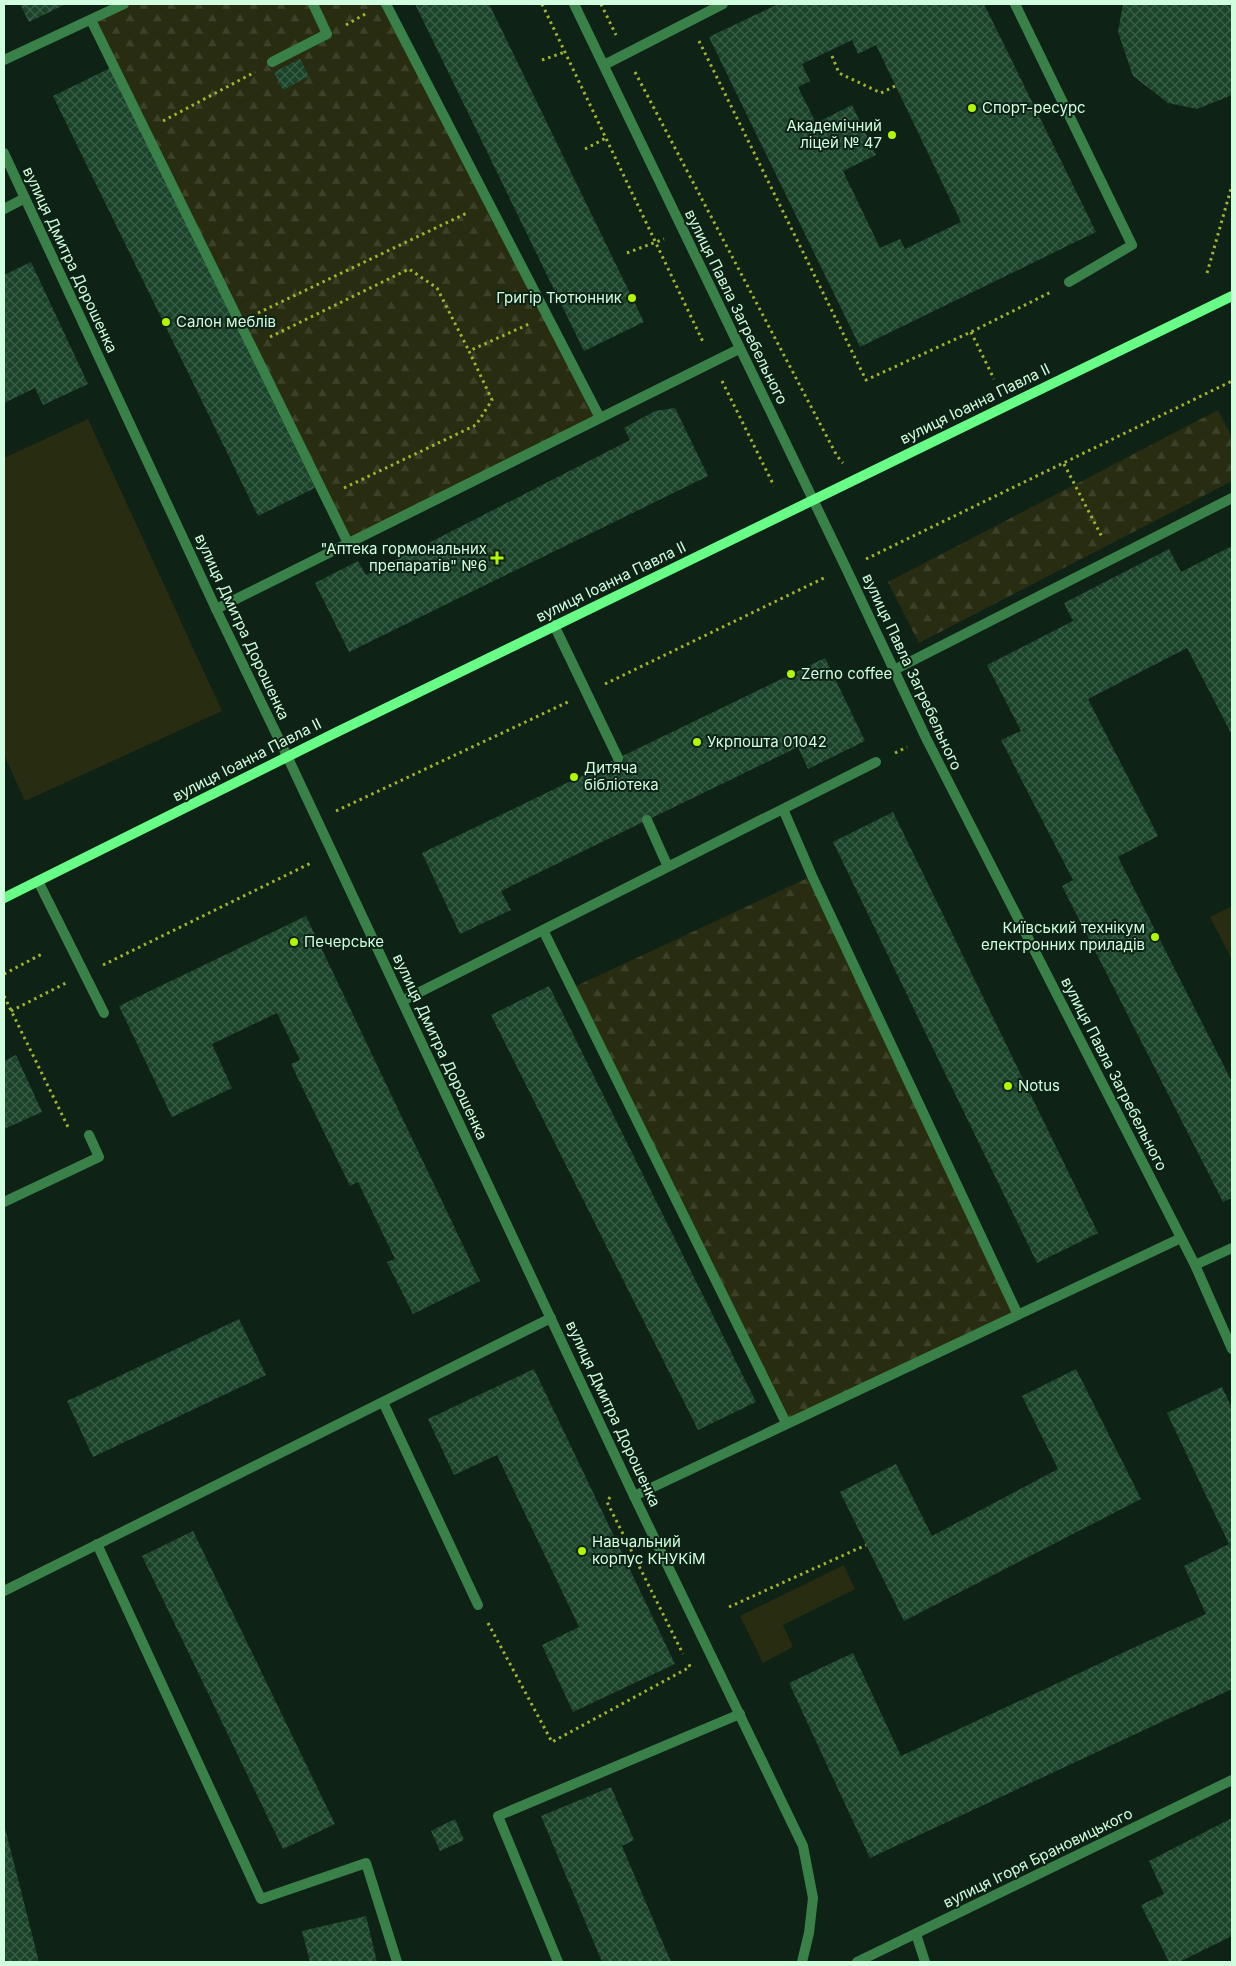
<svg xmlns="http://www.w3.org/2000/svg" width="1236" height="1966" font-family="Inter,sans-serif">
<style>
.green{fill:#282c11}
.forest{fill:url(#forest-firs)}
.building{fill:url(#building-cross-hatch);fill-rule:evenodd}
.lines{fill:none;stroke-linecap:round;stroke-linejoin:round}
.path{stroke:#a2b330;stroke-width:3;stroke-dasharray:2.5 4;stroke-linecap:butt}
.lane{stroke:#398149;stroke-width:10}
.street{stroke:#398149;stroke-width:10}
.secondary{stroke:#68fd87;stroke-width:10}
.poi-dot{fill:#b1f703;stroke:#0e2215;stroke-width:2}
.labels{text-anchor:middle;stroke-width:4;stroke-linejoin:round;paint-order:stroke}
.poi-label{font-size:15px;fill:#d0fede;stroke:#0e2215;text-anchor:start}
.street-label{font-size:15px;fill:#d0fede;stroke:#0e2215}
</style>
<defs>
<pattern id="forest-firs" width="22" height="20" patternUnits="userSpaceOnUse" patternTransform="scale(1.25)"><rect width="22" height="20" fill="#282c11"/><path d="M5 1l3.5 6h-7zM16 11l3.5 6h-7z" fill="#3c4128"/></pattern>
<pattern id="building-cross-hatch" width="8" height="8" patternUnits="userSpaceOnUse" patternTransform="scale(1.25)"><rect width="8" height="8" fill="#1a432a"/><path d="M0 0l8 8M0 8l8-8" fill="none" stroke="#3a5f48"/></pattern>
</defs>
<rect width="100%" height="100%" fill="#0e2215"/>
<!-- green -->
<path class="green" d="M88,419L222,711L25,801L4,755V458Z
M1232,906V960L1210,917Z
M844,1565L855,1589L783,1625L793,1647L763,1663L740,1616Z"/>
<!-- forest -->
<path class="forest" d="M123,4H386L600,418L348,543L91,20Z
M1218,410L1232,437V481L919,643L888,582Z
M812,876L1018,1315L786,1423L572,988Z"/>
<!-- building -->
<path class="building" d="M20,4H66L29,22Z
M415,4H489L644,322L584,351Z
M778,4H984L1096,232L860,347L709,37ZM852,40L858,54L876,45L961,222L905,249L900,239L880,248L843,171L876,155L852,105L816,123L798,87L810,81L802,64Z
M1123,4H1232V95L1197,109L1168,103L1133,76L1118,32Z
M300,59L309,76L283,90L274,72Z
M110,68L315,488L258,516L53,96Z
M31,262L88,384L43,405L35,388L4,403V275Z
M675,408L708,476L349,652L315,583L358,561L366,575L630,440L624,428L655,411Z
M1232,546V735L1187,648L1088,699L1158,836L1118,857L1232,1082V1198L1223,1202L1062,886L1073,880L1001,740L1021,731L987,665L1073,621L1064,603L1169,549L1181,572Z
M825,658L865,741L808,769L798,747L501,891L511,910L460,934L422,853Z
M893,812L1098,1233L1037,1263L833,842Z
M306,916L480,1281L413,1314L387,1262L395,1259L358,1182L350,1186L291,1064L300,1060L277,1013L212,1044L232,1088L172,1117L119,1006Z
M549,986L756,1402L698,1430L491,1015Z
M16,1055L42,1112L4,1129V1061Z
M239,1319L266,1375L93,1457L67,1401Z
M534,1369L675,1664L573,1712L542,1645L579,1627L497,1455L454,1475L428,1419Z
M1076,1369L1141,1499L904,1621L840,1492L896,1464L932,1536L1058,1469L1022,1396Z
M1222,1387L1232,1408V1689L870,1858L789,1683L853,1653L901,1756L1206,1614L1184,1566L1229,1544L1167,1413Z
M193,1531L335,1824L283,1849L142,1556Z
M611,1787L634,1840L622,1846L671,1962H602L541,1816Z
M1232,1818V1936L1179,1962H1169L1141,1905L1164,1894L1149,1861Z
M455,1819L464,1840L440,1851L431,1831Z
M4,1824L39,1962H4Z
M366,1916L377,1962H310L302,1931Z"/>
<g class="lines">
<!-- path -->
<path class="path" d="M542,4L704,344
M601,4L616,35
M346,25L367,13
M699,41L866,380L971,332L1051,292
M832,56L839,73L881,93L895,86
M542,60L565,52
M635,72L837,456L843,463
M163,121L255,72
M585,149L606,138
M627,253L664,239
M1207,273L1232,185
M258,313L469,212
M971,332L994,379
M270,337L409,269L437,288L469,351
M722,381L774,486
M1064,464L1103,539
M344,488L476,425L492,400L469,351L529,324
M866,559L1232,381
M605,684L826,577
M895,753L907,747
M336,811L568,702
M103,965L313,862
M4,974L42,954
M4,996L69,1129
M11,1011L66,983
M610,1497L607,1502L683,1654
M729,1607L866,1545
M488,1623L552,1742L690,1667L689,1664"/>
<!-- lane -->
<path class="lane" d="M386,4L600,418
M1015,4L1132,245L1069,282
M91,20L348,543
M4,60L124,4
M272,62L327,34L313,4
M604,65L723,4
M4,209L25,198
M216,609L739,349
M554,625L618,758
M894,670L1232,498
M783,809L812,876L1018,1315
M647,820L668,867
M38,881L104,1013
M543,930L786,1423
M402,1001L876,762
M4,1202L99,1157L89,1135
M1195,1265L1232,1248
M383,1402L478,1605
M634,1496L1181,1238
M97,1544L261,1899L366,1863L397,1962
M4,1591L551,1318
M916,1934L925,1962
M558,1962L498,1816L740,1714"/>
<!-- street -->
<path class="street" d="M574,4L846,568L926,738L1195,1265L1232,1349
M4,153L216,609L288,758L634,1496L803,1846L813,1898L809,1933L802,1962
M857,1962L1232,1780"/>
<!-- secondary -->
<path class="secondary" d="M4,898L337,732L1232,296"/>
</g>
<!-- markers -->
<g class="poi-dot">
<circle cx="972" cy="108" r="5"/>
<circle cx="892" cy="135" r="5"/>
<circle cx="632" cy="298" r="5"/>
<circle cx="166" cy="322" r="5"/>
<path d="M494.5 550.5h5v5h5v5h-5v5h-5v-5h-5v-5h5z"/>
<circle cx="791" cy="674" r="5"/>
<circle cx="697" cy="742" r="5"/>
<circle cx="574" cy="777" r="5"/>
<circle cx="1155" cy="937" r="5"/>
<circle cx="294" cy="942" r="5"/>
<circle cx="1008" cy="1086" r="5"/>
<circle cx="582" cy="1551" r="5"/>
</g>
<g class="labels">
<!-- poi labels -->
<g class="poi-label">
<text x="982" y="113">Спорт-ресурс</text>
<text x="882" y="131" text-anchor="end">Академічний<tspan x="882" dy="17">ліцей № 47</tspan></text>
<text x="622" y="303" text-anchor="end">Григір Тютюнник</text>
<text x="176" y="327">Салон меблів</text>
<text x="487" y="554" text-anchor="end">"Аптека гормональних<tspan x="487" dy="17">препаратів" №6</tspan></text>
<text x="801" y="679">Zerno coffee</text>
<text x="707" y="747">Укрпошта 01042</text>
<text x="584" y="773">Дитяча<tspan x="584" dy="17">бібліотека</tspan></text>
<text x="1145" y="933" text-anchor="end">Київський технікум<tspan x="1145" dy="17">електронних приладів</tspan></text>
<text x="304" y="947">Печерське</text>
<text x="1018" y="1091">Notus</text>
<text x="592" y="1547">Навчальний<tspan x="592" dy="17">корпус КНУКіМ</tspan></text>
</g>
<!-- street labels -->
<g class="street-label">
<text transform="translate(70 260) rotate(65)" y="5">вулиця Дмитра Дорошенка</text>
<text transform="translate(736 307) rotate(64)" y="5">вулиця Павла Загребельного</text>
<text transform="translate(975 404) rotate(-26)" y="5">вулиця Іоанна Павла II</text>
<text transform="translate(611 582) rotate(-26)" y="5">вулиця Іоанна Павла II</text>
<text transform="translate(242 627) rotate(65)" y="5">вулиця Дмитра Дорошенка</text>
<text transform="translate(912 672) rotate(65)" y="5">вулиця Павла Загребельного</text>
<text transform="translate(247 760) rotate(-27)" y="5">вулиця Іоанна Павла II</text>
<text transform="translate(440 1047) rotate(65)" y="5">вулиця Дмитра Дорошенка</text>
<text transform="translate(1114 1074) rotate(63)" y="5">вулиця Павла Загребельного</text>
<text transform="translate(613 1414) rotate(65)" y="5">вулиця Дмитра Дорошенка</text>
<text transform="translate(1038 1858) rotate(-26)" y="5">вулиця Ігоря Брановицького</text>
</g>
</g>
<!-- border -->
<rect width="1236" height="1966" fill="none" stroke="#d0fede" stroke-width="10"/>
</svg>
